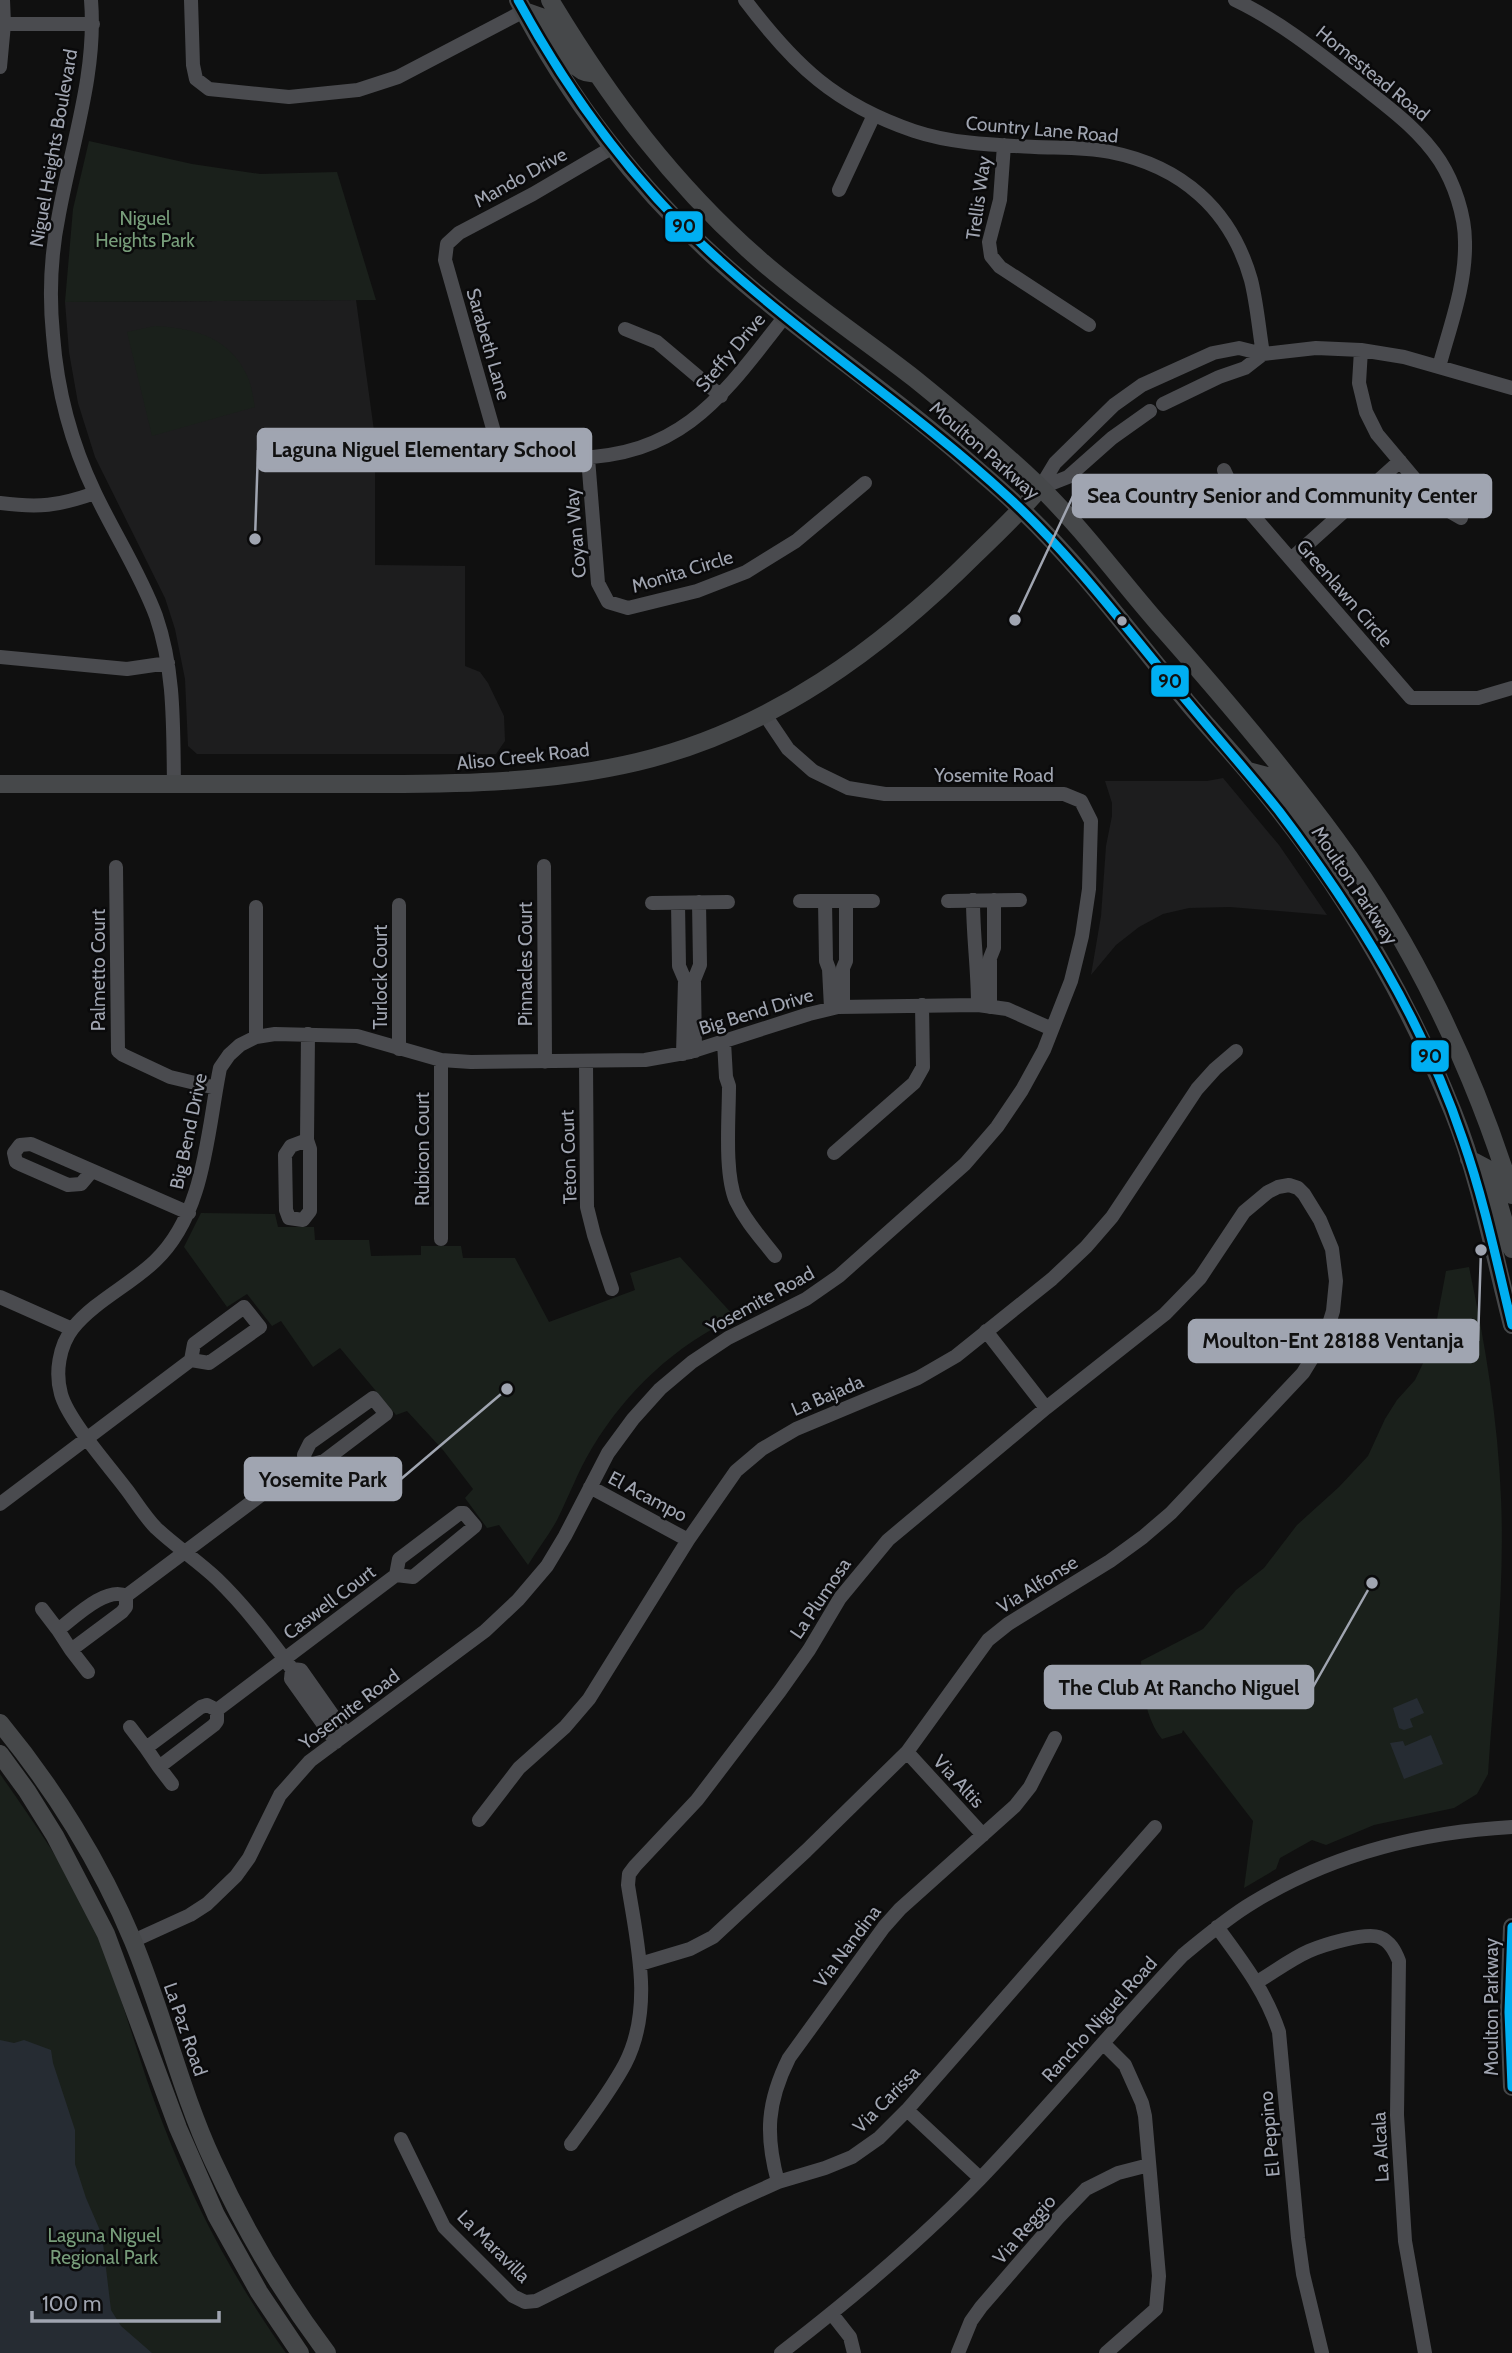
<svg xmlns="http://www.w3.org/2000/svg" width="1512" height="2353" font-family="Cabin,sans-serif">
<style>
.built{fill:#1d1d1e}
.green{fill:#1a201b}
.water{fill:#262c33}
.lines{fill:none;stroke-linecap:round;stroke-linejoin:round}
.minor{stroke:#4a4b4f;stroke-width:14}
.major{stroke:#46484a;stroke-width:18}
.bus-1-casing{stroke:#0a0a0b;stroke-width:14}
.bus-1{stroke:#00aff2;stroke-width:9}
.bus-dot{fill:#a0a5b1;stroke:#0a0a0b;stroke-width:2.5}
.labels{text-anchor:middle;stroke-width:5;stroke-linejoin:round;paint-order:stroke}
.street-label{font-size:19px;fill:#a0a5b1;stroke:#0a0a0b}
.park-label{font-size:19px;fill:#779d7a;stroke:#0a0a0b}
.leader{fill:none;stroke:#a0a5b1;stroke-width:2.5}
.callout-dot{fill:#a0a5b1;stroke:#0a0a0b;stroke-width:2.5}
.callout{fill:#a0a5b1;stroke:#a0a5b1;stroke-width:2.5}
.callout-label{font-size:21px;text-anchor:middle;font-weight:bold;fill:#111}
.line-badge{stroke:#0a0a0b;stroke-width:2.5}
.pale-badge-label{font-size:19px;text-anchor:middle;font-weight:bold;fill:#111}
</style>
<rect width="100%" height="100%" fill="#101010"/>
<!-- built -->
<path class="built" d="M356,300L375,438V565L465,566V666L480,672L488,683L504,716L505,741L496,754H197L188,746L185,679L175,629L165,598L95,457L78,403L69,352L65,302Z
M1223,778L1279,845L1327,915L1230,907L1189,908L1163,914L1139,927L1116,945L1091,975L1101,916L1106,846L1112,816V803L1105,781H1207Z"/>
<!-- green -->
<path class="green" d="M89,141L192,164L260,174L337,172L376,300L65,302L73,209Z
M155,326C196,328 232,338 249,380C252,388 253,398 255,407L152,436L127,332Z
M201,1213L275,1214L278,1227H314L315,1240H369L371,1256L421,1255V1246H461L463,1258H515L549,1322L635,1290L630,1273L680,1257L735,1317C675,1346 627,1390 592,1448C578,1471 569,1496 557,1520C549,1535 537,1550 528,1565L499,1525L487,1528L465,1498L473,1489L443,1450L407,1411L396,1415L340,1348L313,1367L281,1321L272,1326L247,1294L227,1307L184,1247Z
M1469,1267C1485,1343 1498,1420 1501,1498C1505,1590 1494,1682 1488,1774L1477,1794L1454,1808L1374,1825L1326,1845L1312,1840L1280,1858L1276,1869L1244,1888L1253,1821L1183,1730L1182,1733L1162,1739C1145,1718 1142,1687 1141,1661L1203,1629L1236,1590L1264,1568L1297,1525L1339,1487L1368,1456L1385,1419L1397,1400L1415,1380L1427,1355L1435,1330L1446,1271Z
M0,1774C37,1827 80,1887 103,1948C125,2006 140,2066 163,2124C194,2205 236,2283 286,2353H0Z"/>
<!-- water -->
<path class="water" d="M1417,1698L1424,1713L1410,1719L1413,1727L1404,1730L1399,1728L1393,1708Z
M1431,1735L1443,1764L1404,1779L1390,1743L1403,1741L1405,1746Z
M0,2040L14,2043L24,2040L51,2050L53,2063L75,2130V2164L86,2198L102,2235L111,2310L121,2326L152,2353H0Z"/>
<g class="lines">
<!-- minor -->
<path class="minor" d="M91,0C97,72 72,143 59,214C51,253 49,295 53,335C57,389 72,445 95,493C115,535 140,573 156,616C175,671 173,727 174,784
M191,0L193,65L196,79L209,89L289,97L358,90L398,77L524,11
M745,0C795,66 835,104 914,131C953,144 995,145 1035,147C1060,148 1086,147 1110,152C1181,166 1231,209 1251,280C1257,304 1259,330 1263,354
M1235,0C1281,22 1319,53 1359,84C1388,107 1419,129 1440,161C1454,183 1465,215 1465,242C1466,285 1450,326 1439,367
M4,24H93
M0,67L4,24L3,0
M1004,145L1000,200L989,242L991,256L1000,267L1089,325
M613,147L533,194L459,233L447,244L445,260L496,439L504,453C527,459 550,459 573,458C684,456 723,395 786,315
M839,190L874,115
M625,329L657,342L721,396
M1361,350L1359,383L1366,412L1377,434L1435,503L1461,518
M1163,404L1219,377L1245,368L1263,354
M588,458L598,583L608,602L628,608L697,591L746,572L796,541L865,483
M1224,470L1236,496L1411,698H1478L1512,688
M1040,488L1055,463L1114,405L1142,385L1213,353L1239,348L1263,354L1316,348L1361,350L1404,357L1512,388
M1040,488L1068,477L1112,438L1150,411
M0,503C39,508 58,506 95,493
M1291,559L1400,461
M0,657L127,669L168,663
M544,866L545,1062
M116,867L118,1051L123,1055L170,1077L216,1088
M973,900C973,936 978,969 978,1005
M800,901H873
M825,901L826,961L829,969L831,1008
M948,901L1020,900
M652,903L728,902
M678,903L679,966L685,980L683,1054
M399,905V1049
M256,907V1037
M843,1007V968L846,961V901
M990,1007V958L994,948V900
M724,1042L726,1077L729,1086C729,1118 724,1173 736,1201C746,1222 761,1238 775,1256
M695,1051L694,980L700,965L699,902
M586,1062L587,1207L594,1235L612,1289
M307,1140L291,1146L285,1155L286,1210L289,1218L303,1220L310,1211V1149L307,1140L308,1034
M834,1153L914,1083L923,1067L922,1005
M92,1171L81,1184L68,1185L20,1164L16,1162L14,1153L20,1145L31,1144L189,1213
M441,1239V1060
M0,1297L72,1329
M986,1331L1046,1408
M590,1487L688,1540
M0,1504L191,1360L194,1344L244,1307L260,1327L209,1363L191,1360
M126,1596C106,1586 74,1618 58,1630L71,1650L122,1612L126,1607V1596L305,1462L304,1455L310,1443L373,1398L386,1414L324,1461L310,1465L305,1462
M42,1609L58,1630
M71,1650L88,1672
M292,1669L301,1670L346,1734
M217,1710L207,1705L201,1707L146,1748L159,1767L214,1725L217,1721V1710L396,1575L399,1559L460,1513H464L475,1526L413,1577L396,1575
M130,1727L146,1748
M336,1742L291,1679L292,1669C269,1638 245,1606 217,1579C198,1561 175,1546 156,1528C145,1517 136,1502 127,1490C110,1467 68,1420 61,1394C55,1373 59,1346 73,1328C95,1301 130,1285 155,1261C205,1214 207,1132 220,1068L229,1055L240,1045L256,1037L275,1034L357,1036L441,1060L471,1062L645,1060L690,1052L809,1014L838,1007L978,1005L1007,1009L1052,1029
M907,1752L983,1835
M159,1767L172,1784
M479,1820L519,1768L565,1727L589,1699L688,1540L736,1471L762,1449L796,1429L918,1378L956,1356L1052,1279L1086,1247L1112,1217L1197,1089L1215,1069L1236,1051
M1217,1927C1242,1961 1266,1992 1279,2032L1298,2238L1303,2274L1322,2353
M133,1941L190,1915L207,1904L236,1876L249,1858L280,1795L310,1761L485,1631L518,1600L547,1566L565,1536L608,1453L633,1419L660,1389L692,1362L728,1338L806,1299L839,1276L965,1164L997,1127L1022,1090L1044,1050L1071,981L1082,936L1089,889L1091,821L1081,801L1064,794H885L848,788L813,771L788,749L765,715
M1257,1982C1274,1972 1291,1959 1309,1951C1323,1945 1365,1932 1379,1937C1390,1941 1395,1951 1399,1961L1397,2115L1405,2241L1425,2353
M1103,2043L1125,2065L1142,2103L1145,2116L1159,2276L1156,2309L1106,2353
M907,2110L980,2178
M401,2139L444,2227L513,2296L525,2302L536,2301L736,2201L778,2182L825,2168L852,2157L879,2138L907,2110L1155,1827
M571,2144C590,2118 610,2092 625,2064C654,2008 637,1943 628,1885L629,1874L635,1866L697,1800L780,1691L809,1650L840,1598L888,1540L1046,1408L1165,1314L1200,1278L1244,1212L1268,1192L1278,1187L1289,1185L1298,1188L1304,1194L1320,1220L1332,1249L1336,1281L1333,1311L1325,1337L1303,1373L1171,1513L1143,1537L1110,1561L1008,1624L988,1640L907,1752L806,1851L713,1937L690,1949L640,1964
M778,2182C765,2135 767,2102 789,2058L884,1927L900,1909L1015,1806L1030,1787L1055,1738
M832,2314L850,2337L854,2353
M781,2353C851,2299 919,2242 980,2179C1050,2106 1114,2028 1183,1955C1205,1937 1227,1918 1252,1903C1330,1855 1421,1832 1512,1827
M958,2353L971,2321L981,2307L1058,2218L1086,2189L1118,2173L1149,2165"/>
<!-- major -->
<path class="major" d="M518,0C568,98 638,188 719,261C797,331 885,389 964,458C983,475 1003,491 1021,509C1082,567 1133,637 1187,702C1207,726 1228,748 1248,772C1334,873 1404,990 1453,1112C1480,1179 1494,1255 1512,1325
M550,0C609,98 673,184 760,260C809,303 864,339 915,379C957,413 1000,449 1039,486C1082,528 1118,577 1157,622C1219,692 1280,763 1336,839C1413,943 1474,1071 1512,1195
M524,11L541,17L547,23C558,39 572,76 594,73
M1248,771L1271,777L1318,836L1324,840L1337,841
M0,784C110,783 220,784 331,784C434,784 535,786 637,762C771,730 881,649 977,553C999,532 1021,511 1040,488
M1469,1159L1486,1168L1493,1184L1512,1249
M0,1723C53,1787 101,1864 133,1941C163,2013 180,2090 213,2161C244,2229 282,2293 327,2353
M0,1754L27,1791L55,1836L106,1934L178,2128L216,2215L259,2292L300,2353
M1512,1927L1509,2012L1512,2087"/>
<defs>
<path id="bus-1" d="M518,0C571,98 637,187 720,261C812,344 916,412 1007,496C1067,551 1116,615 1167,677C1204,723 1243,766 1279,811C1355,911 1423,1020 1463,1140C1484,1200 1497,1263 1512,1325
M1512,1927L1509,2012L1512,2087"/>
</defs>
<!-- bus-1 casing -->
<use href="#bus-1" class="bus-1-casing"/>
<!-- bus-1 -->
<use href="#bus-1" class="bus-1"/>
</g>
<!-- markers -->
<circle class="bus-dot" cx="1122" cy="621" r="6"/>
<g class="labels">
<!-- street labels -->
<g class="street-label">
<text transform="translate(1373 73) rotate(39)" y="7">Homestead Road</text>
<text transform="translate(1042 129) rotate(5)" y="7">Country Lane Road</text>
<text transform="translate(53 148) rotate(-80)" y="7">Niguel Heights Boulevard</text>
<text transform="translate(520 177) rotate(-29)" y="7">Mando Drive</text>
<text transform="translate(978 198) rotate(-82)" y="7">Trellis Way</text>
<text transform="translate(489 344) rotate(74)" y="7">Sarabeth Lane</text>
<text transform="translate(730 352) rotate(-50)" y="7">Steffy Drive</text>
<text transform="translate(985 450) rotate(41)" y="7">Moulton Parkway</text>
<text transform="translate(575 533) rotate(-95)" y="7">Coyan Way</text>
<text transform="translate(682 571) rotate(-17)" y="7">Monita Circle</text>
<text transform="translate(1345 593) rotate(49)" y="7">Greenlawn Circle</text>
<text transform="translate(523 756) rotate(-6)" y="7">Aliso Creek Road</text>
<text x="994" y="782">Yosemite Road</text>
<text transform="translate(1355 885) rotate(56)" y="7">Moulton Parkway</text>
<text transform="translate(525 964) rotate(-90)" y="7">Pinnacles Court</text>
<text transform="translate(98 970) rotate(-90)" y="7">Palmetto Court</text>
<text transform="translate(380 977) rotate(-90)" y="7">Turlock Court</text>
<text transform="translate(756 1011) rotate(-17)" y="7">Big Bend Drive</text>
<text transform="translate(188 1131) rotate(-78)" y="7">Big Bend Drive</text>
<text transform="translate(422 1149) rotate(-90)" y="7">Rubicon Court</text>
<text transform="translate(568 1157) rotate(-92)" y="7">Teton Court</text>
<text transform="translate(760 1300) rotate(-29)" y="7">Yosemite Road</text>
<text transform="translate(827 1395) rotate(-23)" y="7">La Bajada</text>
<text transform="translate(648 1496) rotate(28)" y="7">El Acampo</text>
<text transform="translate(1037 1584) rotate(-32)" y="7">Via Alfonse</text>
<text transform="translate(820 1598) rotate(-56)" y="7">La Plumosa</text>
<text transform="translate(329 1602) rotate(-37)" y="7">Caswell Court</text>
<text transform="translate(349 1709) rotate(-37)" y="7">Yosemite Road</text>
<text transform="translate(959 1781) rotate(47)" y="7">Via Altis</text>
<text transform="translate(847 1946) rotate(-53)" y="7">Via Nandina</text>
<text transform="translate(1491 2007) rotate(-90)" y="7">Moulton Parkway</text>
<text transform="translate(1099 2019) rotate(-48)" y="7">Rancho Niguel Road</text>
<text transform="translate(186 2029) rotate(71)" y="7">La Paz Road</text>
<text transform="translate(886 2099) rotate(-45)" y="7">Via Carissa</text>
<text transform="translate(1269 2134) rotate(-95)" y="7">El Peppino</text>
<text transform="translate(1380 2147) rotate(-93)" y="7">La Alcala</text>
<text transform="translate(1024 2229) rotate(-49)" y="7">Via Reggio</text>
<text transform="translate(494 2246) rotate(45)" y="7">La Maravilla</text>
</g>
<!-- park labels -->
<g class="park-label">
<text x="145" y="225">Niguel<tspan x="145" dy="22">Heights Park</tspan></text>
<text x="104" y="2242">Laguna Niguel<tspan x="104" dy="22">Regional Park</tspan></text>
</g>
</g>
<!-- callouts -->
<path class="leader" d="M255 539L258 450M1015 620L1073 496M1481 1250L1478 1341M507 1389L401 1479M1372 1583L1313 1687"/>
<g class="callout-dot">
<circle cx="255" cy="539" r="7"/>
<circle cx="1015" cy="620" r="7"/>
<circle cx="1481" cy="1250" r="7"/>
<circle cx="507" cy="1389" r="7"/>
<circle cx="1372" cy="1583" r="7"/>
</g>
<g class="callout">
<rect x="258" y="429" width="333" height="42" rx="7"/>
<rect x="1073" y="475" width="418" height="42" rx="7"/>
<rect x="1189" y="1320" width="289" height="42" rx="7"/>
<rect x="245" y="1458" width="156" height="42" rx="7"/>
<rect x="1045" y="1666" width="268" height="42" rx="7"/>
</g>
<g class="callout-label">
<text x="424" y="457">Laguna Niguel Elementary School</text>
<text x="1282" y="503">Sea Country Senior and Community Center</text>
<text x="1333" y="1348">Moulton-Ent 28188 Ventanja</text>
<text x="323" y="1487">Yosemite Park</text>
<text x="1179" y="1695">The Club At Rancho Niguel</text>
</g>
<g class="line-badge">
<rect x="664" y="210" width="40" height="33" rx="7" fill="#00aff2"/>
<rect x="1150" y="664" width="40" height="34" rx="7" fill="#00aff2"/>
<rect x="1410" y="1039" width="40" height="34" rx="7" fill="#00aff2"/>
</g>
<g class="pale-badge-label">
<text x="684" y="233">90</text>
<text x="1170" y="688">90</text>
<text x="1430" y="1063">90</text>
</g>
<!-- scale -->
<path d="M32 2311v10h187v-10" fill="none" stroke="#a0a5b1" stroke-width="3.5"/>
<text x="42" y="2311" font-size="21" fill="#a0a5b1" stroke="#0a0a0b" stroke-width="5" paint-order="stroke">100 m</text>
</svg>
